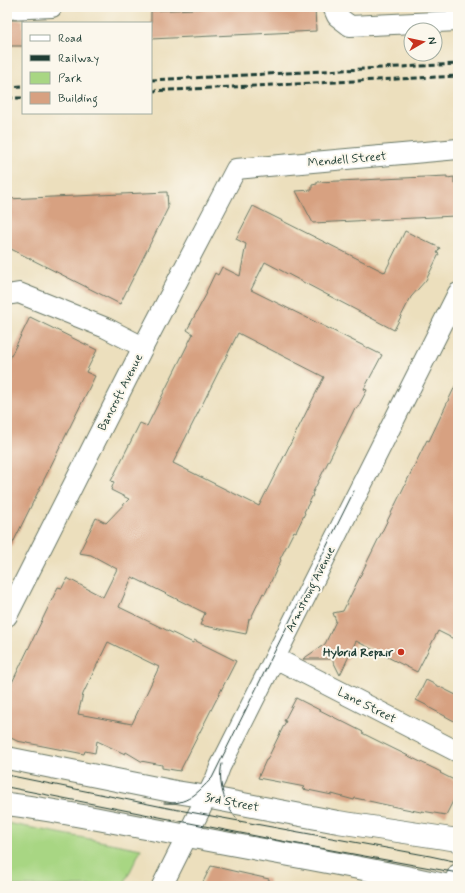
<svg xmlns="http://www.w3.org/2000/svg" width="465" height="893" font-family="Mynerve,sans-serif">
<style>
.green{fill:#a8d683;stroke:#648a5c}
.building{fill:#d7a181;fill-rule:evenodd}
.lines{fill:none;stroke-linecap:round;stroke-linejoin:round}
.minor-casing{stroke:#677664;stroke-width:22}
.major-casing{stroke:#677664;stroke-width:24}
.minor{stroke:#fff;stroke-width:20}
.major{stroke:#fff;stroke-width:22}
.tram{stroke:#1f3d34;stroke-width:1}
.rail{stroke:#1f3d34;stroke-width:3;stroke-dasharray:6 3;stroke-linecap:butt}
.poi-dot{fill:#c8321e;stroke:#fbf7ec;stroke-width:1.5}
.labels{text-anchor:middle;stroke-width:4;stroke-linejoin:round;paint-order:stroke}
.street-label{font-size:12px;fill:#1f3d34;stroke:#fbf7ec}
.poi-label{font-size:12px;font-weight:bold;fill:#1f3d34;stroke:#fbf7ec;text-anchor:end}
</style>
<rect width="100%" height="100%" fill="#fbf7ec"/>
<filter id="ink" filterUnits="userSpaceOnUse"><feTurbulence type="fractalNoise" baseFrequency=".025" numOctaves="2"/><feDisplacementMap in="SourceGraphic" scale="8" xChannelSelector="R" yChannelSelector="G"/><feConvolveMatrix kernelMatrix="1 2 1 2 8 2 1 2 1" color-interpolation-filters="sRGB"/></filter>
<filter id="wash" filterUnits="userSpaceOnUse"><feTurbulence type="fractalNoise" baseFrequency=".012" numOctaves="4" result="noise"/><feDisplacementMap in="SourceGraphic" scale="16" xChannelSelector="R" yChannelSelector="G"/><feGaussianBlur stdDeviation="0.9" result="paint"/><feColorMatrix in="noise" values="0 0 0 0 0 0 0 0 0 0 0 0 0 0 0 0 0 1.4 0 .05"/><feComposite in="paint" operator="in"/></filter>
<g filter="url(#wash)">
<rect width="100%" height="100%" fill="#ecdfbd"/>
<!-- green -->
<path class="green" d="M7,823L141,849L123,886H7Z"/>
<g id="blocks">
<!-- building -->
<path class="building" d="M236,7H315L316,31L151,39V11Z
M7,20H23V46H7Z
M447,176V178L454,177V183H458V207H455V216L313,223L296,191L312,190V185L317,184V182Z
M167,192L168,208L120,304L7,247V199Z
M253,206L384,272V271L385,272L405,231L440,248L437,253L439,254L426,280L411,297L394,330L265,262L251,290L382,355L364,389L367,390L357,409L355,408L312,494L313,495L304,512L305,513L296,532L294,531L280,559L281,560L274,575L265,594L263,593L251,618L249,619L246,634L200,625L205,613L132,577L119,607L193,643L194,640L236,661L180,771L162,768V765L141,761L126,752L125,754L97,741L95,753L85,751L84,754L17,741L7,736V693L58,587L62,588L67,578L103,597L117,569L91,555L79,553L96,518L106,523L129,499L111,490L114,482L111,481L140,423L147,426L193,334L187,330L207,293L206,292L215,273L218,275L222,267L240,276L246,244L236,239ZM238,333L324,377L259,506L173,463ZM108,642L159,667L132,724L78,714L83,694Z
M30,317L97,350L86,372L95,376L7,555V364Z
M458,380V641L438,631L417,672L356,641L340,675L332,659H303L325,644L336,621L333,613L343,611L427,440L429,441Z
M426,680L458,696V723L428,707V706L416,700Z
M296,698L363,732L362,733L382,743L441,772L440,773L458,782V791L446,815L422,811L421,812L396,807L355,798L354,800L332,794V795L303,789L305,787L258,778L266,760H267L286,721H284Z
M211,866L269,879V886H201Z"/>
</g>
</g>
<g filter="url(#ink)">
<use href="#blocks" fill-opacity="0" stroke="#677664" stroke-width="1"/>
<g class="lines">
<defs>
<path id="minor" d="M333,7L337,16L350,26L458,21
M7,9L52,7
M7,295L19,293L106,328L143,347
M7,616L143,347L236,169L458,149
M275,658L458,752
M162,886L216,778L220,767L458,293
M452,886L458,874"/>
<path id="major" d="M7,758L176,792L195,795L338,822L458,840
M7,804C57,810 107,821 156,830C254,849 352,865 449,886"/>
</defs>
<!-- minor casing -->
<use href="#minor" class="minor-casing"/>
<!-- major casing -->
<use href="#major" class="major-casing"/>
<!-- minor -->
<use href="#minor" class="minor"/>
<!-- major -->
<use href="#major" class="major"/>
<!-- tram -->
<path class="tram" d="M222,764C217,783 225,808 240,822
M7,775L168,808L430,856L458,862
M7,787L276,840L458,873
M164,803C188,805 197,793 212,778L354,491"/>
<!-- rail -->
<path class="rail" d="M151,80L458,64
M7,87L23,86
M151,91L458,76
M7,98H23"/>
</g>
</g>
<!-- markers -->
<circle class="poi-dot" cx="401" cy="652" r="4"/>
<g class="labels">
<!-- street labels -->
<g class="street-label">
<text transform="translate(347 159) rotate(-5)" y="4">Mendell Street</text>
<text transform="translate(120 392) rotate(-63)" y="4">Bancroft Avenue</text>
<text transform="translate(310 589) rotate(-63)" y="4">Armstrong Avenue</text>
<text transform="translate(367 705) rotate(27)" y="4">Lane Street</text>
<text transform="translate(232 802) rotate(11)" y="4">3rd Street</text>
</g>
<!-- poi labels -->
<g class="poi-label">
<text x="393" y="656">Hybrid Repair</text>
</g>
</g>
<!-- margin -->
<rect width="465" height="893" fill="none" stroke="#fbf7ec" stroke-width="24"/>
<!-- legend -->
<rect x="22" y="22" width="130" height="92" fill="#fbf7ec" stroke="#a3ada2"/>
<rect x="30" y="35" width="20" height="6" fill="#ffffff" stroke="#a3ada2"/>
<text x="58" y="42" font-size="12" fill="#1f3d34">Road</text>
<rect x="30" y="55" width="20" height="6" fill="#1f3d34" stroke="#a3ada2"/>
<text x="58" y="62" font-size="12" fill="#1f3d34">Railway</text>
<rect x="30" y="72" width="20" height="12" fill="#a8d683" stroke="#a3ada2"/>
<text x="58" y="82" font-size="12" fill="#1f3d34">Park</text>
<rect x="30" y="92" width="20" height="12" fill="#d7a181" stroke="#a3ada2"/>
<text x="58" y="102" font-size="12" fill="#1f3d34">Building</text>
<!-- north arrow -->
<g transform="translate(423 42) rotate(81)"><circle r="19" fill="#fbf7ec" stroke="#a3ada2"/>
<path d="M0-3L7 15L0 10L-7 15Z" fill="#c8321e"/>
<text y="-6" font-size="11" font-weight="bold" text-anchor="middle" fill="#1f3d34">N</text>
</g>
</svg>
